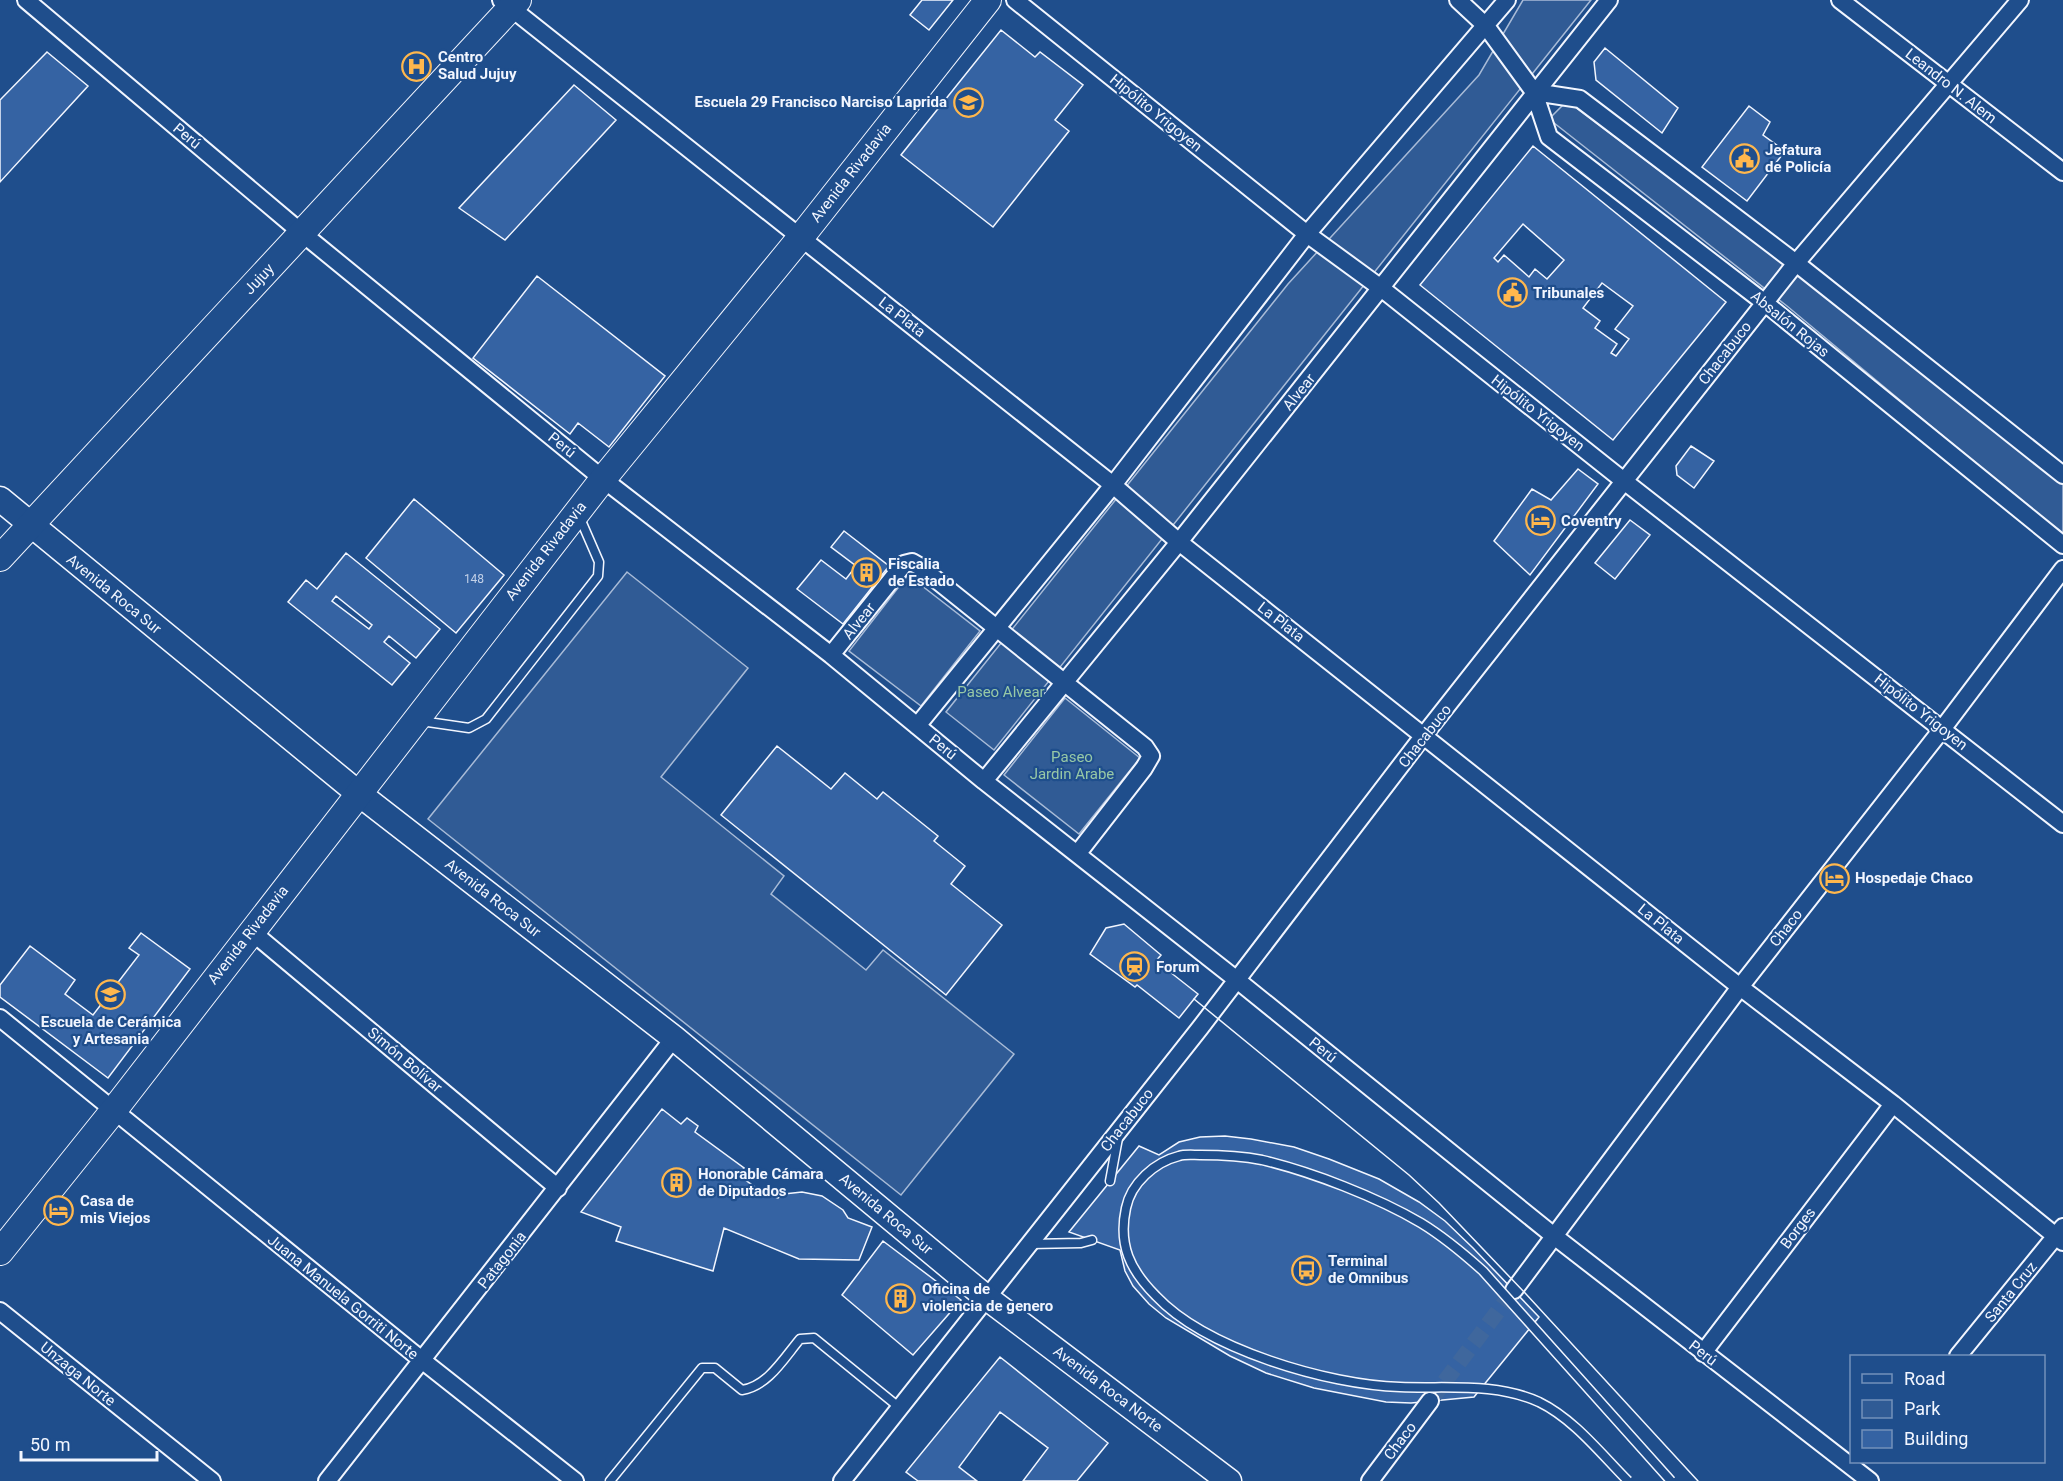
<svg xmlns="http://www.w3.org/2000/svg" width="2063" height="1481" font-family="Roboto,sans-serif">
<style>
.green{fill:#305b95;stroke:#a8bbd7;stroke-width:1.5}
.building{fill:#3563a3;stroke:#f2f6ff;stroke-width:1.5;fill-rule:evenodd}
.lines{fill:none;stroke-linecap:round;stroke-linejoin:round}
.street-tunnel{stroke:#3f679d;stroke-width:16;stroke-dasharray:16 8;stroke-linecap:butt}
.lane-casing{stroke:#f2f6ff;stroke-width:11}
.street-casing{stroke:#f2f6ff;stroke-width:20}
.secondary-casing{stroke:#f2f6ff;stroke-width:27}
.primary-casing{stroke:#f2f6ff;stroke-width:28}
.lane{stroke:#1f4e8c;stroke-width:8}
.street{stroke:#1f4e8c;stroke-width:16}
.secondary{stroke:#1f4e8c;stroke-width:24}
.primary{stroke:#1f4e8c;stroke-width:26}
.tram{stroke:#f2f6ff;stroke-width:1.5}
.lane-bridge-casing{stroke:#f2f6ff;stroke-width:11;stroke-linecap:butt}
.lane-bridge{stroke:#1f4e8c;stroke-width:8}
.labels{text-anchor:middle;stroke-width:4.5;stroke-linejoin:round;paint-order:stroke}
.number-label{font-size:12px;fill:#c3d1e8}
.poi-label{font-size:15px;font-weight:bold;fill:#f2f6ff;stroke:#1f4e8c;text-anchor:start}
.street-label{font-size:15px;fill:#f2f6ff;stroke:#1f4e8c}
.park-label{font-size:15px;fill:#97c8a6;stroke:#1f4e8c}
</style>
<rect width="100%" height="100%" fill="#1f4e8c"/>
<!-- green -->
<path class="green" d="M1523,0H1591L994,750L946,712L1288,284L1479,75Z
M1567,101L1817,289L2063,485V536L1787,306L1549,119Z
M627,572L748,668L661,777L784,876L771,894L866,970L883,950L1014,1054L901,1195L428,819Z
M908,575L980,631L921,706L849,651Z
M1065,698L1140,758L1079,834L1004,775Z"/>
<!-- building -->
<path class="building" d="M922,0H953L929,30L910,15Z
M1001,30L1035,57L1040,52L1083,85L1055,120L1069,131L993,227L901,155Z
M1605,48L1678,108L1662,133L1596,80L1594,62Z
M47,52L88,86L0,182V100Z
M574,85L616,120L505,240L459,208Z
M1749,106L1770,122L1763,135L1785,151L1747,201L1702,167Z
M1533,146L1726,302L1613,440L1420,285ZM1523,224L1564,260L1547,279L1535,269L1529,277L1504,255L1498,262L1494,258ZM1602,283L1633,306L1615,329L1629,339L1616,356L1611,353L1617,344L1595,328L1600,321L1583,308Z
M537,276L665,376L609,447L578,423L570,434L473,358Z
M1691,446L1714,461L1694,488L1677,475L1676,466Z
M1578,469L1598,484L1530,575L1494,541L1532,489L1551,500Z
M414,499L504,575L456,633L366,558Z
M1630,520L1650,535L1615,579L1595,563Z
M844,531L889,566L843,624L797,589L821,560L846,579L856,566L831,547Z
M346,553L440,629L416,658L389,636L384,642L410,663L392,685L288,602L306,580L317,589ZM336,596L372,625L369,629L332,601Z
M777,746L831,789L845,773L877,799L883,792L938,836L934,841L965,866L951,884L1002,925L946,995L721,815Z
M1124,924L1161,955L1156,961L1198,994L1179,1018L1137,985L1135,987L1090,954L1106,928Z
M141,933L190,969L108,1078L0,997V985L30,946L75,980L65,994L93,1015L139,955L129,948Z
M662,1109L681,1124L687,1118L698,1126L695,1132L744,1168L739,1175L764,1194L778,1198L784,1194L802,1192L822,1196L843,1210L848,1218L872,1227L859,1260L799,1259L724,1228L713,1271L616,1241L621,1227L581,1212Z
M1225,1136L1251,1139L1294,1147L1329,1159L1379,1179L1419,1202L1445,1221L1473,1248L1539,1317L1474,1397L1411,1403L1386,1402L1314,1388L1266,1373L1230,1356L1166,1318L1149,1304L1133,1286L1125,1271L1120,1250L1069,1232L1139,1146L1159,1155L1179,1142L1200,1137Z
M883,1241L961,1300L913,1355L842,1295Z
M1000,1357L1108,1443L1077,1481H1023L1048,1448L1000,1412L959,1467L977,1481H918L906,1472Z"/>
<g class="lines">
<!-- street-tunnel -->
<path class="street-tunnel" d="M1430,1401L1514,1290"/>
<defs>
<path id="lane" d="M421,721L469,728L486,719L598,576L599,562L579,516
M1110,1181L1118,1138
M1030,1244L1081,1243L1092,1240
M610,1481L702,1368H715L742,1390C768,1386 784,1358 800,1339L814,1338L900,1408"/>
<path id="street" d="M26,0L302,233L603,479L831,655L984,781L1237,980L1554,1236L1870,1481
M501,0L1113,485L1179,542L1740,987L1893,1104L2063,1242
M1015,0L1307,234L1381,288L1624,481L2063,824
M1458,0L1486,26L1534,92L1549,137L1765,303L2063,545
M1840,0L2063,172
M1534,92L1580,99L1796,263L2063,475
M831,655L904,564L912,562L919,566L1145,747L1151,756L1144,768L1078,853
M917,726L1113,485L1307,234L1507,0
M984,781L1179,542L1609,0
M252,932L558,1188
M0,1018L423,1361L575,1481
M1514,1290L1740,987L1943,728L2063,569
M0,1311L212,1481
M1703,1353L1893,1104
M1958,1356L2063,1227
M327,1481L674,1038
M842,1481L1200,1028L1424,735L1796,263L2020,0
M1370,1481L1430,1401"/>
<path id="secondary" d="M0,499L358,793L674,1038L987,1298L1229,1481"/>
<path id="primary" d="M0,558L518,0
M0,1252L114,1110L603,479L801,237L988,0"/>
</defs>
<!-- lane casing -->
<use href="#lane" class="lane-casing"/>
<!-- street casing -->
<use href="#street" class="street-casing"/>
<!-- secondary casing -->
<use href="#secondary" class="secondary-casing"/>
<!-- primary casing -->
<use href="#primary" class="primary-casing"/>
<!-- lane -->
<use href="#lane" class="lane"/>
<!-- street -->
<use href="#street" class="street"/>
<!-- secondary -->
<use href="#secondary" class="secondary"/>
<!-- primary -->
<use href="#primary" class="primary"/>
<!-- tram -->
<path class="tram" d="M1194,999L1409,1175L1439,1203L1526,1294L1698,1481"/>
<defs>
<path id="lane-bridge" d="M1628,1481C1601,1454 1574,1419 1539,1402C1495,1382 1446,1389 1400,1387C1328,1385 1206,1349 1156,1296C1130,1270 1118,1245 1126,1208C1131,1183 1155,1162 1179,1156C1185,1154 1193,1155 1200,1155C1220,1155 1242,1156 1262,1160C1312,1172 1377,1197 1421,1223C1444,1237 1463,1253 1483,1271L1671,1481"/>
</defs>
<!-- lane-bridge casing -->
<use href="#lane-bridge" class="lane-bridge-casing"/>
<!-- lane-bridge -->
<use href="#lane-bridge" class="lane-bridge"/>
</g>
<!-- icons -->
<defs>
<symbol id="hospital-ring" viewBox="-11 -11 22 22"><circle r="9.5" fill="#1f4e8c" stroke="#ffb74d" stroke-width="1.5"/><path d="M-5-5h3v3.5h4V-5h3V5h-3V1.5h-4V5h-3Z" fill="#ffb74d"/></symbol>
<symbol id="school-ring" viewBox="-11 -11 22 22"><circle r="9.5" fill="#1f4e8c" stroke="#ffb74d" stroke-width="1.5"/><path d="M0-5L7-2L0 1L-7-2ZM-4 1L0 2.5L4 1V4Q0 6-4 4Z" fill="#ffb74d"/></symbol>
<symbol id="civic-ring" viewBox="-11 -11 22 22"><circle r="9.5" fill="#1f4e8c" stroke="#ffb74d" stroke-width="1.5"/><path d="M-.6-6.5H3V-4.5H.6V-3L4-1V1h2V6H-6V1h2V-1L-.6-3ZM-1.2 2.5V6h2.4V2.5Z" fill="#ffb74d"/></symbol>
<symbol id="hotel-ring" viewBox="-11 -11 22 22"><circle r="9.5" fill="#1f4e8c" stroke="#ffb74d" stroke-width="1.5"/><path d="M-6-4.5h1.5V1H6V5H4.5V3h-9V5H-6ZM-4 0a1.8 1.8 0 1 1 3.6 0ZM.5 0V-2.5h3Q6-2.5 6 0Z" fill="#ffb74d"/></symbol>
<symbol id="building-ring" viewBox="-11 -11 22 22"><circle r="9.5" fill="#1f4e8c" stroke="#ffb74d" stroke-width="1.5"/><path d="M-4-6H4V6H1V3H-1V6H-4ZM-2.5-4.3h1.7v1.8h-1.7ZM.8-4.3h1.7v1.8H.8ZM-2.5-1h1.7V.8h-1.7ZM.8-1h1.7V.8H.8Z" fill="#ffb74d"/></symbol>
<symbol id="station-ring" viewBox="-11 -11 22 22"><circle r="9.5" fill="#1f4e8c" stroke="#ffb74d" stroke-width="1.5"/><path d="M-3-6H3Q5-6 5-4V2Q5 4 3 4L4.5 6H3L1.5 4h-3L-3 6H-4.5L-3 4Q-5 4-5 2V-4Q-5-6-3-6ZM-3.5-4v3h7v-3ZM-3.5 1v1.5H-2V1ZM2 1v1.5H3.5V1Z" fill="#ffb74d"/></symbol>
<symbol id="bus-ring" viewBox="-11 -11 22 22"><circle r="9.5" fill="#1f4e8c" stroke="#ffb74d" stroke-width="1.5"/><path d="M-5-6H5V4H4V6H2V4H-2V6H-4V4H-5ZM-3.5-4V0h7V-4ZM-3.5 1.2v1.5H-2V1.2ZM2 1.2v1.5H3.5V1.2Z" fill="#ffb74d"/></symbol>
</defs>
<g fill-rule="evenodd">
<use href="#hospital-ring" x="400" y="50" width="33" height="33"/>
<use href="#school-ring" x="952" y="86" width="33" height="33"/>
<use href="#civic-ring" x="1728" y="142" width="33" height="33"/>
<use href="#civic-ring" x="1496" y="276" width="33" height="33"/>
<use href="#hotel-ring" x="1524" y="504" width="33" height="33"/>
<use href="#building-ring" x="850" y="556" width="33" height="33"/>
<use href="#hotel-ring" x="1818" y="862" width="33" height="33"/>
<use href="#station-ring" x="1118" y="950" width="33" height="33"/>
<use href="#school-ring" x="94" y="978" width="33" height="33"/>
<use href="#building-ring" x="660" y="1166" width="33" height="33"/>
<use href="#hotel-ring" x="42" y="1194" width="33" height="33"/>
<use href="#bus-ring" x="1290" y="1254" width="33" height="33"/>
<use href="#building-ring" x="884" y="1282" width="33" height="33"/>
</g>
<g class="labels">
<!-- number labels -->
<g class="number-label">
<text x="474" y="583">148</text>
</g>
<!-- poi labels -->
<g class="poi-label">
<text x="438" y="62">Centro<tspan x="438" dy="17">Salud Jujuy</tspan></text>
<text x="947" y="107" text-anchor="end">Escuela 29 Francisco Narciso Laprida</text>
<text x="1765" y="155">Jefatura<tspan x="1765" dy="17">de Policía</tspan></text>
<text x="1533" y="298">Tribunales</text>
<text x="1561" y="526">Coventry</text>
<text x="888" y="569">Fiscalia<tspan x="888" dy="17">de Estado</tspan></text>
<text x="1855" y="883">Hospedaje Chaco</text>
<text x="1156" y="972">Forum</text>
<text x="111" y="1027" text-anchor="middle">Escuela de Cerámica<tspan x="111" dy="17">y Artesania</tspan></text>
<text x="698" y="1179">Honorable Cámara<tspan x="698" dy="17">de Diputados</tspan></text>
<text x="80" y="1206">Casa de<tspan x="80" dy="17">mis Viejos</tspan></text>
<text x="1328" y="1266">Terminal<tspan x="1328" dy="17">de Omnibus</tspan></text>
<text x="922" y="1294">Oficina de<tspan x="922" dy="17">violencia de genero</tspan></text>
</g>
<!-- street labels -->
<g class="street-label">
<text transform="translate(1951 86) rotate(38)" y="5">Leandro N. Alem</text>
<text transform="translate(1156 113) rotate(39)" y="5">Hipólito Yrigoyen</text>
<text transform="translate(187 136) rotate(40)" y="5">Perú</text>
<text transform="translate(851 173) rotate(-52)" y="5">Avenida Rivadavia</text>
<text transform="translate(259 279) rotate(-47)" y="5">Jujuy</text>
<text transform="translate(902 317) rotate(38)" y="5">La Plata</text>
<text transform="translate(1790 324) rotate(39)" y="5">Absalón Rojas</text>
<text transform="translate(1725 353) rotate(-52)" y="5">Chacabuco</text>
<text transform="translate(1299 392) rotate(-51)" y="5">Alvear</text>
<text transform="translate(1538 413) rotate(38)" y="5">Hipólito Yrigoyen</text>
<text transform="translate(562 445) rotate(39)" y="5">Perú</text>
<text transform="translate(546 551) rotate(-52)" y="5">Avenida Rivadavia</text>
<text transform="translate(114 594) rotate(39)" y="5">Avenida Roca Sur</text>
<text transform="translate(859 621) rotate(-51)" y="5">Alvear</text>
<text transform="translate(1281 622) rotate(38)" y="5">La Plata</text>
<text transform="translate(1921 712) rotate(38)" y="5">Hipólito Yrigoyen</text>
<text transform="translate(1425 736) rotate(-52)" y="5">Chacabuco</text>
<text transform="translate(943 747) rotate(39)" y="5">Perú</text>
<text transform="translate(493 898) rotate(38)" y="5">Avenida Roca Sur</text>
<text transform="translate(1661 924) rotate(39)" y="5">La Plata</text>
<text transform="translate(1786 928) rotate(-52)" y="5">Chaco</text>
<text transform="translate(248 935) rotate(-52)" y="5">Avenida Rivadavia</text>
<text transform="translate(1323 1050) rotate(39)" y="5">Perú</text>
<text transform="translate(405 1060) rotate(40)" y="5">Simón Bolívar</text>
<text transform="translate(1127 1120) rotate(-52)" y="5">Chacabuco</text>
<text transform="translate(886 1214) rotate(40)" y="5">Avenida Roca Sur</text>
<text transform="translate(1798 1228) rotate(-53)" y="5">Borges</text>
<text transform="translate(502 1260) rotate(-52)" y="5">Patagonia</text>
<text transform="translate(2011 1292) rotate(-51)" y="5">Santa Cruz</text>
<text transform="translate(343 1297) rotate(39)" y="5">Juana Manuela Gorriti Norte</text>
<text transform="translate(1703 1353) rotate(38)" y="5">Perú</text>
<text transform="translate(78 1374) rotate(39)" y="5">Unzaga Norte</text>
<text transform="translate(1108 1389) rotate(37)" y="5">Avenida Roca Norte</text>
<text transform="translate(1400 1441) rotate(-53)" y="5">Chaco</text>
</g>
<!-- park labels -->
<g class="park-label">
<text x="1001" y="697">Paseo Alvear</text>
<text x="1072" y="762">Paseo<tspan x="1072" dy="17">Jardin Arabe</tspan></text>
</g>
</g>
<!-- legend -->
<rect x="1850" y="1355" width="195" height="108" fill="#1f4e8c" stroke="#7391ba" stroke-width="1.5"/>
<rect x="1862" y="1374" width="30" height="9" fill="#1f4e8c" stroke="#7391ba" stroke-width="1.5"/>
<text x="1904" y="1385" font-size="18" fill="#f2f6ff">Road</text>
<rect x="1862" y="1400" width="30" height="18" fill="#305b95" stroke="#7391ba" stroke-width="1.5"/>
<text x="1904" y="1415" font-size="18" fill="#f2f6ff">Park</text>
<rect x="1862" y="1430" width="30" height="18" fill="#3563a3" stroke="#7391ba" stroke-width="1.5"/>
<text x="1904" y="1445" font-size="18" fill="#f2f6ff">Building</text>
<!-- scale -->
<path d="M21 1451v9h136v-9" fill="none" stroke="#f2f6ff" stroke-width="3"/>
<text x="30" y="1451" font-size="18" fill="#f2f6ff" stroke="#1f4e8c" stroke-width="4.5" paint-order="stroke">50 m</text>
</svg>
